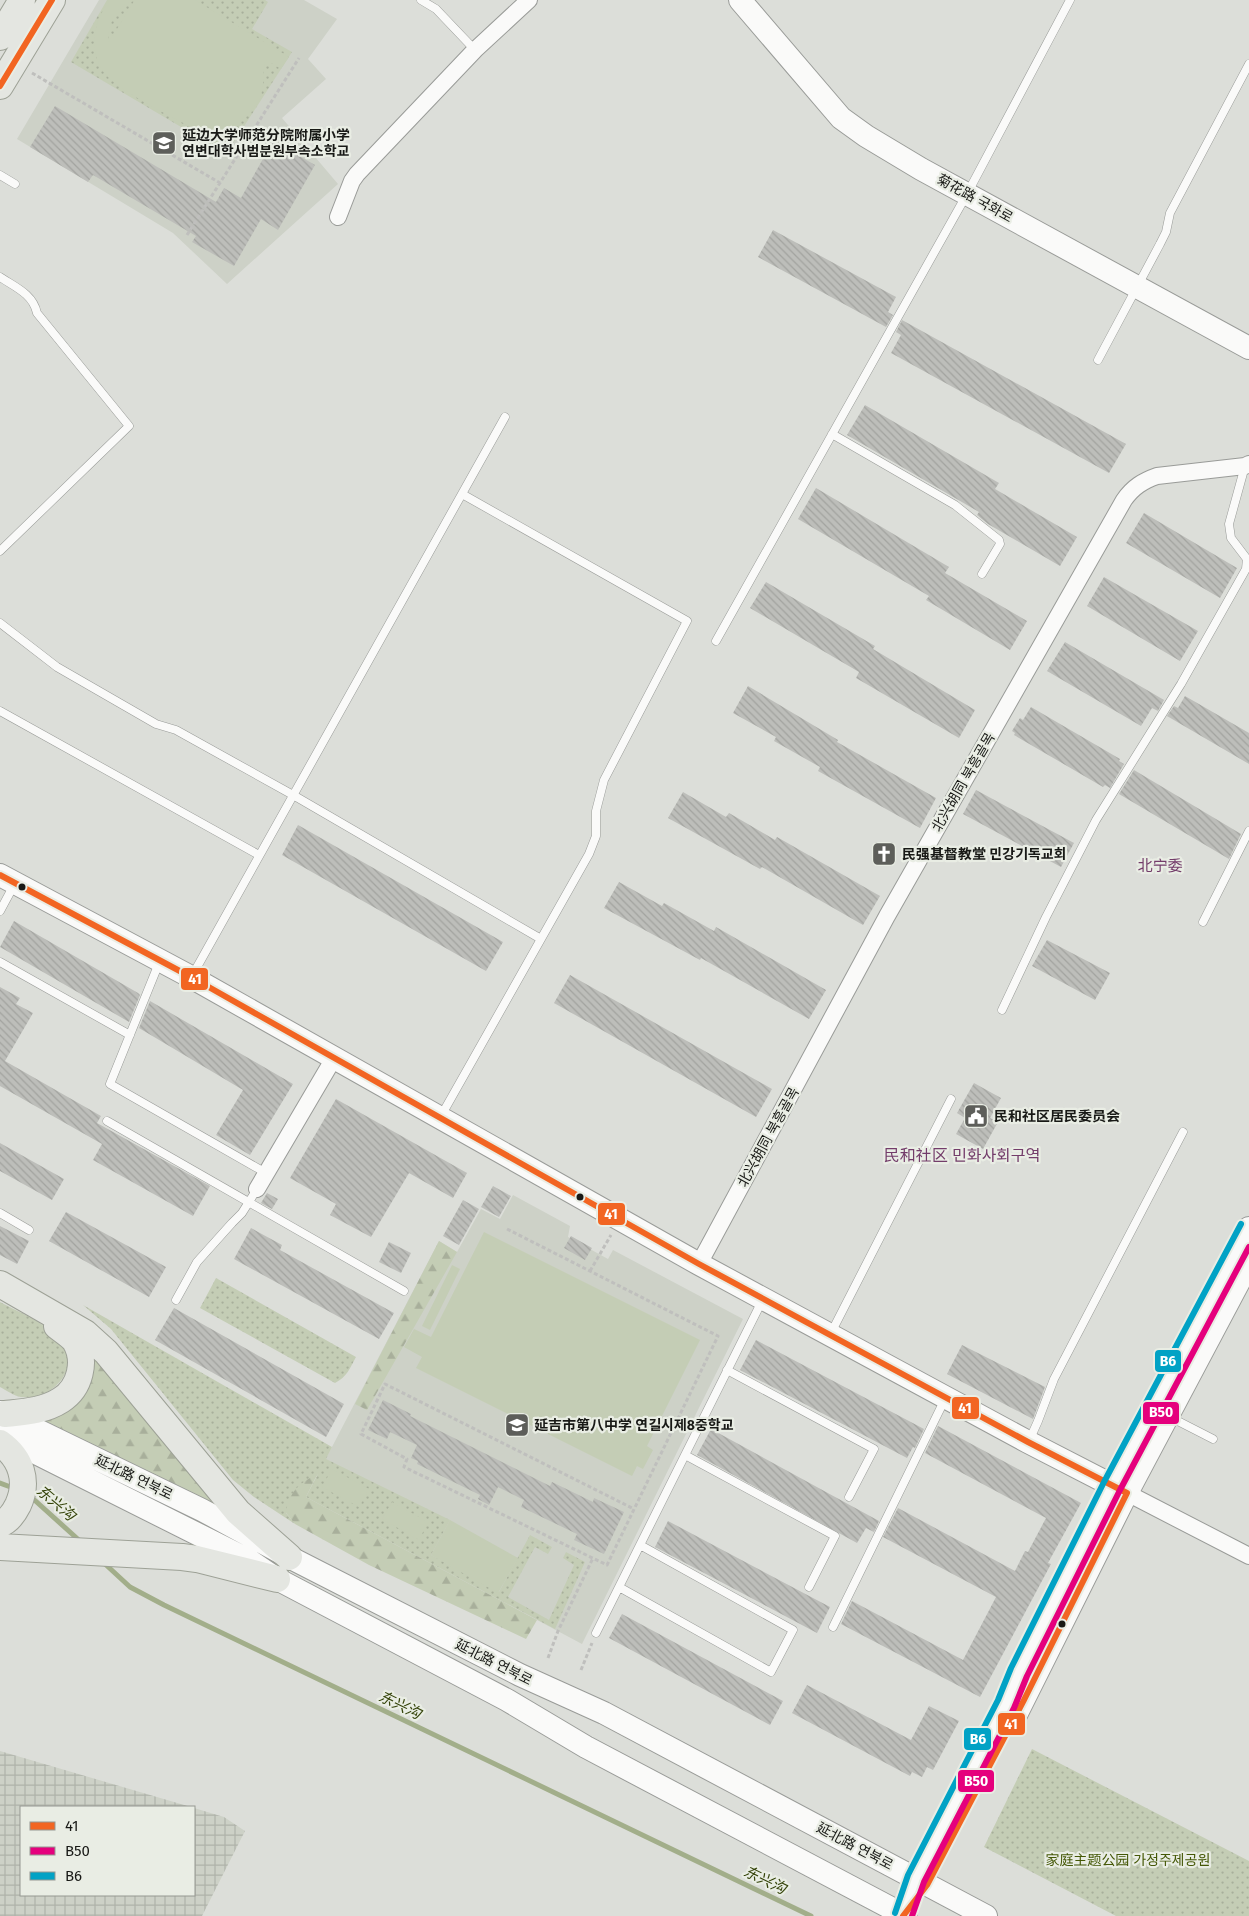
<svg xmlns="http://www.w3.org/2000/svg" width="1249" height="1916" font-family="'Fira Sans','Noto Sans SC','Noto Sans KR',sans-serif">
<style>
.built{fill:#cdd1c7}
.industrial{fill:url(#industrial-grid)}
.grass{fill:url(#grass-dots)}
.forest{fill:url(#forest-firs)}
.pitch{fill:#c4cdb5;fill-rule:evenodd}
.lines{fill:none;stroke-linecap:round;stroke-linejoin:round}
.stream{stroke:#a2ae8a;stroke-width:5}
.building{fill:url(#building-back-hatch)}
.lane-casing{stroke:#999b98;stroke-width:9}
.street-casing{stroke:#999b98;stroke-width:18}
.secondary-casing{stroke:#999b98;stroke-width:24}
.primary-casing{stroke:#9da196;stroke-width:28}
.path{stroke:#bfbfbd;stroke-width:3;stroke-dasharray:4 2.5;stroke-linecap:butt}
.lane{stroke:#fafaf9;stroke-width:8}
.street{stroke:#fafaf9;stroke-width:16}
.secondary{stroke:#fafaf9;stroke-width:22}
.primary{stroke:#e4e6e1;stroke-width:26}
.bus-1-casing{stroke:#e9ede4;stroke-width:10}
.bus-2-casing{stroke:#e9ede4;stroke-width:10}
.bus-3-casing{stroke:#e9ede4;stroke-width:10}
.bus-1{stroke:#f26522;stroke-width:6}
.bus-2{stroke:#e5007d;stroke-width:6}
.bus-3{stroke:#01a2c5;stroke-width:6}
.bus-dot{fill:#181916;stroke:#e9ede4;stroke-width:2}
.labels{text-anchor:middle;stroke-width:4.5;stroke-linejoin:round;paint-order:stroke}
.poi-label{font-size:14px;font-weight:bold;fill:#181916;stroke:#e9ede4;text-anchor:start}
.street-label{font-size:14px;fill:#181916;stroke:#e9ede4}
.park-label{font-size:14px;fill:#455807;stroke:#e9ede4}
.neighbourhood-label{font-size:15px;fill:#733c6a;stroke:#e9ede4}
.water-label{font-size:15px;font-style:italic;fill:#35440a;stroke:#e9ede4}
.quarter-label{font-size:16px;fill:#733c6a;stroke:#e9ede4}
.line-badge{stroke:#e9ede4;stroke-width:2}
.badge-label{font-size:14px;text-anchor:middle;font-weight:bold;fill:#fff}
</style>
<defs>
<pattern id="industrial-grid" width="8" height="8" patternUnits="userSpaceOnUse" patternTransform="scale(1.25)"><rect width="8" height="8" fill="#cdd1c7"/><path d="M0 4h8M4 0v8" fill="none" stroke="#afb3aa"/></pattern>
<pattern id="grass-dots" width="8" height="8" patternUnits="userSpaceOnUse" patternTransform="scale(1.25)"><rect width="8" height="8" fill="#c4cdb5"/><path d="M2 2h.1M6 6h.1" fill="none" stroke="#a8af9b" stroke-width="1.8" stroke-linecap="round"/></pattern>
<pattern id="forest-firs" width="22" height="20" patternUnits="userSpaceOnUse" patternTransform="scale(1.25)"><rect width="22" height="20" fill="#c4cdb5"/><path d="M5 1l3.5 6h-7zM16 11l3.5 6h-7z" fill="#a8af9b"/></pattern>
<pattern id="building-back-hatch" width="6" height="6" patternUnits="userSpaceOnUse" patternTransform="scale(1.25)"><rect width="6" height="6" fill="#bdbeba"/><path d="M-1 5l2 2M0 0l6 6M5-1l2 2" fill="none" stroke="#a2a39f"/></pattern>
</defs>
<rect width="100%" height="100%" fill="#dcded9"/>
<!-- built -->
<path class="built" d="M99,0H304L337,19L308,59L326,79L282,118L338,184L227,284L173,233L17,139Z
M513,1195L570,1226L568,1237L608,1259L613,1250L743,1319L582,1644L306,1497L439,1241L457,1252L481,1209L500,1219Z"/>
<!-- industrial -->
<path class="industrial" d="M0,1751L191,1807H21V1895H194V1808L224,1817L245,1831L202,1916H0Z"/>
<!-- grass -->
<path class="grass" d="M107,0H265L268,2L252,29L292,52L232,145L223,146L220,150L71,62Z
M216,1278L356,1357C350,1368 347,1377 335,1383L200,1308Z
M0,1302C20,1313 48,1323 62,1343C81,1371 50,1401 21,1397C14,1396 6,1390 0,1387Z
M83,1305L332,1447L326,1459L450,1520L431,1555L499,1592L530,1535L552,1547L548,1554L535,1547L508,1597L549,1620L574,1565L563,1558L566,1552L585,1562L555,1629L306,1497L318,1474L286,1513L295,1524L254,1497L233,1480L111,1329Z
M1032,1749L1249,1861V1916H1116L984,1847Z"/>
<!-- forest -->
<path class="forest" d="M439,1241L457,1252L367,1410L355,1404Z
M97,1360L219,1508L39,1419L89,1361Z
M318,1473L306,1497L537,1620L526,1639L369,1565L295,1524L286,1513C289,1490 300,1484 318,1473Z"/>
<!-- pitch -->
<path class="pitch" d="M110,0H195L289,57L281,69L266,60C262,66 265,84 261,95C257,106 248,115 238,121C229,128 226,125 220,135C207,127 194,129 181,122C162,112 122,91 108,77C87,55 92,22 110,0ZM134,1L109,42C106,26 118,3 134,1Z
M484,1232L700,1340L647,1446L653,1450L643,1469L637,1466L632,1476L416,1368L422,1357L404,1347L414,1329L431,1337Z
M452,1265L460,1269L430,1330L422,1326Z
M332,1469L369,1489L359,1507L322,1487Z
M392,1502L428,1522L419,1540L382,1519Z
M450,1520L518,1558L498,1593L431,1555Z"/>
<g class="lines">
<!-- stream -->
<path class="stream" d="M0,1483L16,1489
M30,1496L81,1542
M104,1563L130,1587L164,1605L811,1916"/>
</g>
<!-- building -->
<path class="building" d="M55,106L216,202L224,188L241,198L273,141L315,165L278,230L261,219L234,266L192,242L196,236L93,175L88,182L30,147Z
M773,230L896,297L888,312L893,315L886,327L758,257Z
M902,320L1126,444L1109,473L891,353L901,335L896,332Z
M865,405L999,483L995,489L1077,537L1060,566L988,524L977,515L979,512L847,435Z
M816,488L949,567L945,573L1027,621L1010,650L926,600L929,596L798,519Z
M1144,513L1237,568L1220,598L1126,543Z
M1104,577L1198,631L1180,661L1087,606Z
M766,582L875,646L873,649L975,710L959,738L856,678L859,672L750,608Z
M1065,642L1164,700L1158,711L1152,708L1141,726L1047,671Z
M748,686L838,740L837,742L936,798L920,828L818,771L820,767L774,741L776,737L733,713Z
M1185,696L1249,733V764L1167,716L1174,706L1178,708Z
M1031,707L1120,759L1119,761L1124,764L1110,788L1105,785L1103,787L1014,735L1015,733L1012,731L1020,718L1023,720Z
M1134,770L1241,834L1229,859L1119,794Z
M976,790L1074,843L1061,867L963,814Z
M683,792L726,817L729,813L775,840L777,837L880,896L863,925L762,867L760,869L668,818Z
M298,825L503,942L486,971L282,855Z
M619,882L662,906L664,903L714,931L716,927L826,990L809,1019L701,958L700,960L604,908Z
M14,921L138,993L140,995L129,1022L0,947Z
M1047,940L1110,973L1095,1000L1032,966Z
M570,975L772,1089L756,1117L554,1003Z
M0,987L20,998L16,1004L33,1013L5,1061L101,1116L97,1123L210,1186L193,1216L93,1160L102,1144L0,1086Z
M150,1001L293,1084L250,1155L216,1135L243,1090L139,1028Z
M974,1083L1001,1098L990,1118L998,1122L983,1149L956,1134L965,1118L957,1113Z
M336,1099L467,1173L453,1198L409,1173L371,1237L330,1215L336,1204L290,1178Z
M0,1143L64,1179L52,1200L0,1171Z
M493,1186L511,1196L499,1217L481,1207Z
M267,1193L278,1199L272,1209L261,1203Z
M463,1200L479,1209L459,1245L443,1236Z
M66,1212L166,1267L149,1297L49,1241Z
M0,1226L29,1241L17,1264L0,1255Z
M251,1228L282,1245L280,1250L394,1313L379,1339L234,1259Z
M571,1236L592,1248L585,1260L564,1248Z
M389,1242L411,1253L401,1273L379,1262Z
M174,1308L344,1404L326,1437L155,1340Z
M756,1340L924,1429L915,1448L913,1447L907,1458L740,1370Z
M962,1345L1045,1387L1033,1419L947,1374Z
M383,1400L411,1414L410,1416L550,1486L552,1482L593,1502L594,1498L624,1512L604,1554L574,1540L577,1534L521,1507L524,1500L498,1487L489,1505L478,1499L480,1495L417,1464L418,1461L411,1458L417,1445L390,1432L387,1439L368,1430Z
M938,1426L1081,1503L1048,1563L1051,1564L980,1697L841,1624L852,1601L963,1660L996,1597L883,1537L898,1508L1015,1571L1025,1551L1028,1552L1046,1518L925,1453Z
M711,1429L879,1521L874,1532L866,1528L857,1543L697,1455Z
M668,1521L830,1607L817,1633L655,1547Z
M622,1614L783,1701L770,1725L609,1638Z
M807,1685L911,1740L929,1706L959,1721L933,1770L927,1767L922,1777L912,1772L910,1776L792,1713Z"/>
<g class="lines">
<defs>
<path id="lane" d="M421,0L436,9L475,50
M0,175L15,184
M0,277C15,287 33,294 37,313L129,426L0,551
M1098,360L1160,244L1166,232L1170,213L1249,64
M832,434L955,505L999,540L1000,544L982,574
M0,623L57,667L156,724L176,730L293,795L541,939
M716,641L967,194L1070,0
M0,711L259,855
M0,911L14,885
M1203,922L1249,831
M0,962L130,1035
M159,963L110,1084L266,1173
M192,976L505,417
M1002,1010L1046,917L1096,820L1181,684L1246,569L1247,559L1231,538L1229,524L1245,466
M441,1116L589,854L596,836V811L604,780L687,621L462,494
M107,1121L404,1291
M0,1213L29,1230
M176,1300L197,1262L232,1223L242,1213L257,1189
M831,1333L951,1099
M727,1370L874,1449L849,1497
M1170,1417L1213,1439
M1029,1441L1038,1421L1054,1379L1183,1132
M685,1455L835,1536L809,1587
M619,1587L771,1672L793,1630L640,1545
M833,1627L945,1399
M596,1633L762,1301"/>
<path id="street" d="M338,217L352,181L357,174L475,50L529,0
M257,1189L334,1058
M699,1264L887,916L1124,500C1133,487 1143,481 1157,476L1245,466L1249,464
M1127,1493L1249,1556"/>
<path id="secondary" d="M740,0L841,118L866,136L921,169L1249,348
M0,875L191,977L699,1264L1028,1442L1127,1493
M0,1412L202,1510L289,1557L520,1675L604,1713L986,1916
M0,1435L249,1560L277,1579L507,1700L586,1747L906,1916
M1016,1715L1127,1493L1249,1263
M904,1915L916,1879L1006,1704L1019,1672L1112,1486L1249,1228"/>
<path id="primary" d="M0,37L22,0
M0,86L52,0
M0,1284L85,1333L106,1352L238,1512L289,1557
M5,1414C24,1412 44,1411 61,1400C80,1388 87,1361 75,1341C70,1335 63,1331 57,1326
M0,1443C21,1458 29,1481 18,1505C14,1513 9,1521 0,1524
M0,1547L182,1557L197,1559L277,1579"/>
</defs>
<!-- lane casing -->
<use href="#lane" class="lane-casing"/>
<!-- street casing -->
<use href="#street" class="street-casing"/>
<!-- secondary casing -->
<use href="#secondary" class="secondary-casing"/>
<!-- primary casing -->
<use href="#primary" class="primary-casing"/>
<!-- path -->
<path class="path" d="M32,73L220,183
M187,235L299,58
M507,1229L718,1336L607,1565L404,1467L407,1459L361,1434L385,1384L634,1509
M590,1271L611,1235
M548,1658L558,1631L593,1558
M581,1670L592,1643"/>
<!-- lane -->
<use href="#lane" class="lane"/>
<!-- street -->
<use href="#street" class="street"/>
<!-- secondary -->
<use href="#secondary" class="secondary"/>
<!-- primary -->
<use href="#primary" class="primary"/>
<defs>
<path id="bus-1" d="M0,86L52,0
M0,875L191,977L699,1264L1028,1442L1127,1493L1024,1700L927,1885L903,1916"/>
<path id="bus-2" d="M912,1916L924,1882L1014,1708L1027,1676L1120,1490L1249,1247"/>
<path id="bus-3" d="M895,1913L908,1875L998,1700L1011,1668L1104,1482L1241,1224"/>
</defs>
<!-- bus-1 casing -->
<use href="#bus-1" class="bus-1-casing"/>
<!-- bus-2 casing -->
<use href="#bus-2" class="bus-2-casing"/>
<!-- bus-3 casing -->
<use href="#bus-3" class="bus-3-casing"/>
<!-- bus-1 -->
<use href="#bus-1" class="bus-1"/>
<!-- bus-2 -->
<use href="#bus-2" class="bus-2"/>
<!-- bus-3 -->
<use href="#bus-3" class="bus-3"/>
</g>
<!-- icons -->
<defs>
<symbol id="school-square" viewBox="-11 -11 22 22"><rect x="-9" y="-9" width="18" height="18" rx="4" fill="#5d5e5a" stroke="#e9ede4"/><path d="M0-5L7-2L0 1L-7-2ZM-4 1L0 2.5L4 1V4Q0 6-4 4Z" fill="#fff"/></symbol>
<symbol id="church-square" viewBox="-11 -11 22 22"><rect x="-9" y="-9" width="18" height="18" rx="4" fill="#5d5e5a" stroke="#e9ede4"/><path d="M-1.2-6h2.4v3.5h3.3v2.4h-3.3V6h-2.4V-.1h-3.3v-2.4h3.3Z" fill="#fff"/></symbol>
<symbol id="civic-square" viewBox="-11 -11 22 22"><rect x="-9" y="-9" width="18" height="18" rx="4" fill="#5d5e5a" stroke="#e9ede4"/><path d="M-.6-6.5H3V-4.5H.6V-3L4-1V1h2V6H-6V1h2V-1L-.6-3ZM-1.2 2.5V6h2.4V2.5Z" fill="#fff"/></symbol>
</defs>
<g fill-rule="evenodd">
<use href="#school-square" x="150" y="129" width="28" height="28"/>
<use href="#church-square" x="870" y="840" width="28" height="28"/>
<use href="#civic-square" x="962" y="1102" width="28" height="28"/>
<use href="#school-square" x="503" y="1411" width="28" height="28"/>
</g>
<!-- markers -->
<g class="bus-dot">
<circle cx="22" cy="887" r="4.5"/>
<circle cx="580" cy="1197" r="4.5"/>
<circle cx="1062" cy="1624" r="4.5"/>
</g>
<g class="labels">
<!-- poi labels -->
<g class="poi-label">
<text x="182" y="140">延边大学师范分院附属小学<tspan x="182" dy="16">연변대학사범분원부속소학교</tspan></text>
<text x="902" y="859">民强基督教堂 민강기독교회</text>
<text x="994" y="1121">民和社区居民委员会</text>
<text x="534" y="1430">延吉市第八中学 연길시제8중학교</text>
</g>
<!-- street labels -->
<g class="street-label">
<text transform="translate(975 198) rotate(29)" y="5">菊花路 국화로</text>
<text transform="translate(963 782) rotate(-60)" y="5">北兴胡同 북흥골목</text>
<text transform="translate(768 1137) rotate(-61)" y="5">北兴胡同 북흥골목</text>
<text transform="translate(134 1477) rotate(26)" y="5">延北路 연북로</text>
<text transform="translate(494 1662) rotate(27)" y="5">延北路 연북로</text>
<text transform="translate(855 1846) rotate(28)" y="5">延北路 연북로</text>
</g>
<!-- park labels -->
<g class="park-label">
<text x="1128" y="1865">家庭主题公园 가정주제공원</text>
</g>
<!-- neighbourhood labels -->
<g class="neighbourhood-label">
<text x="1160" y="871">北宁委</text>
</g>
<!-- water labels -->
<g class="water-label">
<text transform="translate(56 1503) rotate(40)" y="5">东兴沟</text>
<text transform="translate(400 1705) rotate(26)" y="5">东兴沟</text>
<text transform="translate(765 1880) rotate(26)" y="5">东兴沟</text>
</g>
<!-- quarter labels -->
<g class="quarter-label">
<text x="962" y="1161">民和社区 민화사회구역</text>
</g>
</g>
<g class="line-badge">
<rect x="180" y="967" width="29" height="24" rx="5" fill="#f26522"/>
<rect x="597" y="1202" width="29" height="24" rx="5" fill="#f26522"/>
<rect x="1154" y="1349" width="28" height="24" rx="5" fill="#01a2c5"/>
<rect x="951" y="1396" width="29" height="24" rx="5" fill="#f26522"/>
<rect x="1142" y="1401" width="38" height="24" rx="5" fill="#e5007d"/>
<rect x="997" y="1712" width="29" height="24" rx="5" fill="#f26522"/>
<rect x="963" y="1727" width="29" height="24" rx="5" fill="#01a2c5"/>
<rect x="957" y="1769" width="38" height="24" rx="5" fill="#e5007d"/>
</g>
<g class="badge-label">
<text x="195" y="984">41</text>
<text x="611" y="1219">41</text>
<text x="1168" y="1366">B6</text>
<text x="965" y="1413">41</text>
<text x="1161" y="1417">B50</text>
<text x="1011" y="1729">41</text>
<text x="978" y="1744">B6</text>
<text x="976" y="1786">B50</text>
</g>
<!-- legend -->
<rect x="20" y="1806" width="175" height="90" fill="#e9ede4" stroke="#959892"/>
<rect x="30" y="1822" width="25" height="8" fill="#f26522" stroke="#959892"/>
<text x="65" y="1831" font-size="15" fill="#181916">41</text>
<rect x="30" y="1847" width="25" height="8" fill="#e5007d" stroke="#959892"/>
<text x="65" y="1856" font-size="15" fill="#181916">B50</text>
<rect x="30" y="1872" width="25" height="8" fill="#01a2c5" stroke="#959892"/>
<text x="65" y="1881" font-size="15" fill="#181916">B6</text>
</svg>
